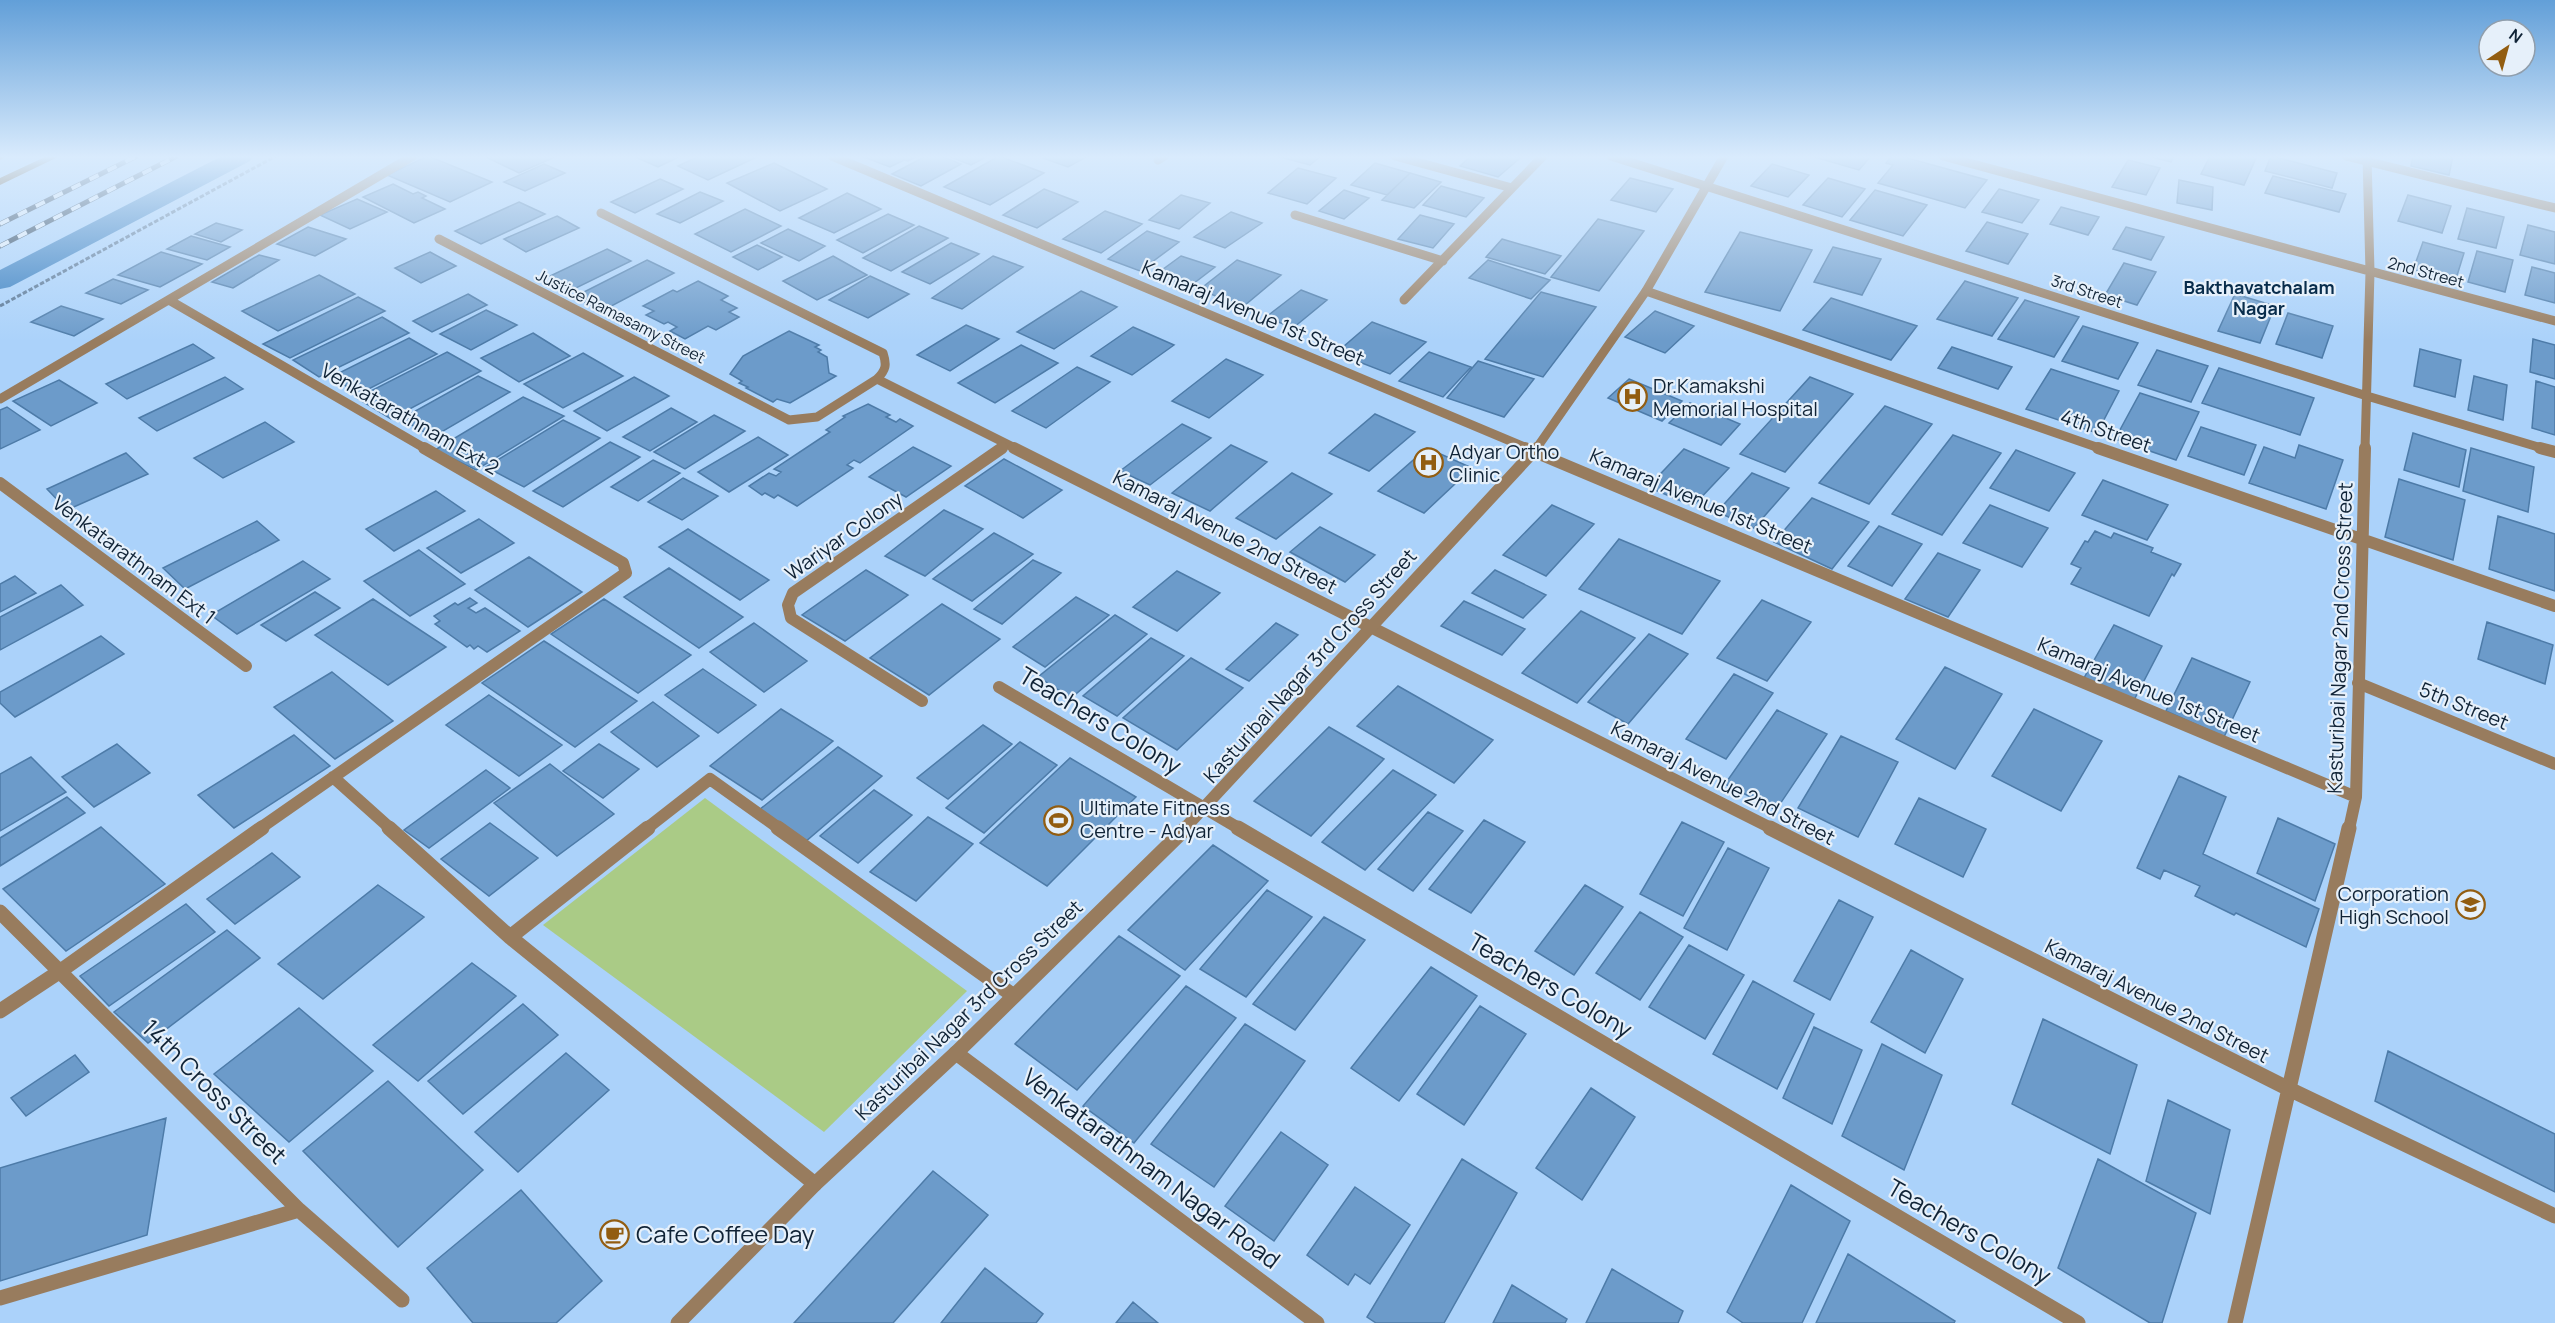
<svg xmlns="http://www.w3.org/2000/svg" width="2555" height="1323" font-family="Manrope,sans-serif">
<style>
.green{fill:#aacb86}
.lines{fill:none;stroke-linecap:round;stroke-linejoin:round}
.canal{fill:#397fc0;fill-rule:evenodd}
.building{fill:#6c9bca;stroke:#4d7ba8;stroke-width:1.5}
.path{stroke:#587491;stroke-width:3;stroke-dasharray:4.5 2;stroke-linecap:butt}
.minor-far2{stroke:#987c5e;stroke-width:9}
.minor-far1{stroke:#987c5e;stroke-width:12}
.minor{stroke:#987c5e;stroke-width:15}
.tertiary-far2{stroke:#987c5e;stroke-width:9}
.tertiary-far1{stroke:#987c5e;stroke-width:12}
.tertiary{stroke:#987c5e;stroke-width:15}
.primary{fill:#613b03;fill-rule:evenodd}
.rail-casing{stroke:#243a4f;stroke-width:5}
.rail{stroke:#e6f0fa;stroke-width:4;stroke-dasharray:10;stroke-linecap:butt}
.labels{text-anchor:middle;stroke-width:4.5;stroke-linejoin:round;paint-order:stroke}
.far-street-label{font-size:16px;fill:#102336;stroke:#e6f0fa}
.far-neighbourhood-label{font-size:18px;font-weight:bold;fill:#082c4b;stroke:#e6f0fa}
.street-label{font-size:20px;fill:#102336;stroke:#e6f0fa}
.poi-label{font-size:20px;fill:#102336;stroke:#e6f0fa;text-anchor:start}
.near-street-label{font-size:24px;fill:#102336;stroke:#e6f0fa}
.near-poi-label{font-size:24px;fill:#102336;stroke:#e6f0fa;text-anchor:start}
</style>
<rect width="100%" height="100%" fill="#abd2fa"/>
<!-- green -->
<path class="green" d="M705,798L967,991L824,1132L543,925Z"/>
<g class="lines">
<!-- canal -->
<path class="canal" d="M222,156H253L250,161L10,287L0,289V270Z"/>
</g>
<!-- building -->
<path class="building" d="M428,156L492,182L450,202L387,175Z
M484,156H557L519,173Z
M633,156H681L658,167Z
M699,156H759L708,180L678,166Z
M861,156H917L908,161L904,160L890,167Z
M926,156H941L961,164L921,186L892,174Z
M948,156H988L971,165Z
M999,156L1044,173L990,205L944,187Z
M1046,156H1088L1068,167L1043,158Z
M1276,156H1321L1310,165Z
M1471,156H1514L1520,158L1498,177L1460,166Z
M1811,156H1871L1859,170Z
M1892,156H1900L1987,180L1965,208L1878,183L1893,165L1886,163Z
M2147,156H2174L2171,162Z
M2210,156H2257L2244,185L2201,174Z
M2271,156L2337,173L2332,188L2265,171Z
M2413,156H2453L2449,175L2411,166Z
M2128,160L2160,168L2146,195L2112,187Z
M774,163L827,189L780,211L727,183Z
M1375,163L1410,173L1387,195L1351,185Z
M544,164L565,173L525,191L504,182Z
M1772,164L1809,175L1788,197L1751,186Z
M1298,168L1336,178L1307,204L1268,193Z
M1410,173L1441,182L1414,208L1382,200Z
M2273,176L2346,194L2339,212L2265,193Z
M1630,178L1673,189L1656,212L1611,200Z
M1828,178L1865,189L1842,217L1803,205Z
M660,179L683,189L635,213L611,202Z
M2179,180L2213,187L2212,210L2177,203Z
M393,184L413,194L418,192L426,196L422,198L445,209L414,223L363,197Z
M1441,186L1484,198L1466,217L1423,205Z
M1044,189L1078,202L1037,228L1003,215Z
M1999,189L2039,200L2022,223L1982,212Z
M1344,190L1369,198L1344,219L1319,211Z
M1875,190L1927,205L1903,236L1850,220Z
M700,192L723,201L680,223L657,214Z
M847,193L881,209L834,233L799,218Z
M1181,195L1210,203L1179,229L1149,220Z
M2408,195L2451,206L2442,233L2398,221Z
M357,199L387,212L350,229L320,215Z
M519,202L545,214L481,244L455,231Z
M2061,207L2099,217L2088,235L2050,224Z
M2467,208L2504,217L2496,248L2458,239Z
M745,209L781,226L731,252L695,234Z
M1105,211L1142,224L1101,253L1063,239Z
M1231,212L1262,223L1225,248L1194,237Z
M888,214L914,225L863,253L837,240Z
M1420,215L1454,224L1433,248L1398,239Z
M557,216L579,228L526,252L504,239Z
M1598,219L1644,231L1599,291L1551,277Z
M1987,222L2028,234L2008,264L1966,251Z
M216,223L242,230L221,242L195,234Z
M2528,225L2555,232V264L2520,255Z
M919,226L948,238L891,271L863,258Z
M308,227L346,239L315,256L277,244Z
M2126,227L2164,237L2151,260L2113,249Z
M788,229L825,246L799,261L761,243Z
M1147,231L1179,242L1140,271L1108,259Z
M1740,232L1812,250L1780,311L1705,292Z
M191,236L230,247L207,260L167,249Z
M1502,239L1561,256L1545,274L1486,257Z
M2423,242L2464,253L2455,282L2413,270Z
M951,243L979,254L930,284L902,272Z
M757,245L782,257L758,270L733,257Z
M1833,247L1881,259L1862,295L1814,282Z
M607,249L631,261L574,289L550,276Z
M2477,251L2513,260L2505,292L2468,282Z
M161,252L202,264L160,287L118,275Z
M430,252L456,266L421,283L395,268Z
M259,255L279,260L233,288L212,282Z
M833,256L867,275L817,300L783,281Z
M993,256L1023,267L962,309L932,298Z
M1181,256L1215,267L1189,287L1155,275Z
M647,260L674,273L602,311L574,297Z
M1237,260L1281,275L1244,306L1199,290Z
M1488,260L1550,280L1531,299L1469,278Z
M2124,263L2156,272L2137,305L2105,295Z
M2532,267L2555,273V303L2525,295Z
M319,275L355,294L278,331L242,311Z
M870,276L909,294L868,318L829,300Z
M113,279L148,290L121,304L86,293Z
M698,281L728,296L721,300L737,308L729,312L739,317L716,330L708,326L685,339L670,331L677,327L668,322L664,324L646,315L654,311L643,306L673,290L677,292Z
M1965,281L2018,298L1992,336L1937,319Z
M1301,290L1327,300L1293,328L1266,317Z
M1081,291L1117,307L1054,349L1017,332Z
M1541,292L1596,307L1543,377L1485,359Z
M468,294L487,305L432,332L413,321Z
M2235,294L2275,306L2260,343L2218,331Z
M358,297L385,311L290,358L263,344Z
M1831,298L1917,326L1891,360L1803,330Z
M2025,300L2079,317L2054,357L1998,339Z
M61,306L103,319L74,336L31,322Z
M486,310L517,325L471,350L440,334Z
M1655,311L1694,326L1665,353L1625,337Z
M2288,313L2333,326L2322,358L2276,344Z
M382,317L409,333L319,377L293,360Z
M1372,322L1426,342L1390,374L1336,353Z
M966,325L999,339L950,371L917,355Z
M2083,326L2138,343L2118,379L2062,361Z
M1133,327L1174,345L1132,375L1091,356Z
M789,331L819,345L815,347L821,350L818,352L827,357L829,373L836,376L790,403L777,399L773,402L746,388L748,387L739,383L742,381L730,374L743,356Z
M533,333L570,356L519,382L481,358Z
M409,338L437,354L359,394L331,377Z
M2533,339L2555,345V379L2530,372Z
M193,344L214,358L127,399L106,384Z
M1021,345L1058,363L995,403L958,383Z
M1952,347L2012,367L1998,389L1938,368Z
M2420,349L2461,360L2455,397L2414,386Z
M2157,350L2208,366L2191,402L2138,385Z
M447,352L481,371L391,419L357,398Z
M1429,352L1471,367L1443,397L1399,381Z
M583,353L623,376L563,408L524,384Z
M1226,359L1263,375L1209,418L1172,401Z
M1478,361L1534,379L1504,417L1447,398Z
M1077,367L1110,382L1046,428L1012,411Z
M2219,368L2314,398L2300,435L2202,403Z
M2051,369L2119,391L2097,433L2026,409Z
M478,376L510,392L433,437L401,419Z
M2474,376L2507,385L2503,420L2468,410Z
M225,377L243,389L157,431L139,418Z
M634,377L669,396L607,431L574,411Z
M1810,377L1853,394L1785,472L1740,454Z
M1629,379L1682,401L1662,421L1608,398Z
M59,380L97,403L51,426L13,401Z
M2536,381L2555,387V435L2532,428Z
M2140,393L2199,412L2176,460L2115,439Z
M523,397L564,416L476,470L435,450Z
M1690,403L1740,424L1721,445L1669,423Z
M868,404L890,415L886,417L896,422L900,419L913,426L860,463L854,460L847,465L853,468L797,506L778,495L774,498L765,493L762,495L749,486L769,473L776,476L781,472L774,469L830,432L826,430L845,417L843,416Z
M1885,406L1932,424L1869,504L1819,483Z
M7,407L40,430L0,449V410Z
M671,408L697,422L650,451L623,437Z
M1375,414L1415,432L1369,471L1329,453Z
M714,415L745,431L685,469L654,452Z
M563,420L600,438L524,487L486,467Z
M265,422L294,442L223,478L194,458Z
M1182,424L1211,438L1150,485L1120,471Z
M2201,427L2256,445L2244,475L2188,456Z
M2413,433L2466,450L2459,487L2404,470Z
M1953,435L2001,453L1942,535L1892,514Z
M758,437L788,455L729,492L698,472Z
M610,442L640,457L563,507L533,491Z
M1231,445L1267,462L1210,511L1172,493Z
M2299,445L2343,460L2326,509L2249,483L2264,447L2295,458Z
M913,447L951,466L906,497L869,477Z
M1427,448L1472,468L1424,513L1378,491Z
M2471,448L2534,467L2528,512L2463,491Z
M1684,449L1729,468L1693,506L1648,487Z
M2016,450L2075,473L2049,511L1990,488Z
M126,453L148,474L67,510L47,489Z
M1004,459L1062,490L1023,518L965,486Z
M653,460L680,473L638,501L611,487Z
M1292,473L1332,494L1276,539L1236,518Z
M1752,473L1789,488L1754,528L1717,512Z
M683,478L718,496L682,520L648,502Z
M2399,479L2465,500L2453,560L2385,537Z
M2103,480L2168,505L2147,540L2082,515Z
M436,491L465,511L394,551L366,529Z
M1812,498L1869,522L1832,569L1774,542Z
M1552,505L1594,524L1546,576L1503,555Z
M1990,505L2048,528L2022,567L1963,543Z
M944,510L983,529L925,576L885,556Z
M2498,516L2555,534V591L2489,569Z
M479,519L514,543L461,573L427,548Z
M257,521L279,540L185,589L163,568Z
M1879,526L1922,544L1892,586L1848,566Z
M1320,527L1375,555L1345,582L1290,552Z
M688,529L769,580L740,600L659,547Z
M2095,531L2111,538L2114,533L2153,548L2151,552L2181,564L2174,576L2172,574L2149,616L2071,584L2081,568L2071,564L2085,541L2088,542Z
M994,533L1033,554L972,601L933,579Z
M1619,539L1720,581L1682,634L1579,589Z
M419,550L465,584L410,616L364,581Z
M1938,553L1980,570L1948,617L1905,599Z
M529,557L582,592L528,627L475,590Z
M1033,560L1061,573L1002,624L974,609Z
M303,561L330,579L237,634L211,615Z
M669,568L743,617L699,648L624,597Z
M866,570L908,595L845,641L802,615Z
M1495,570L1546,595L1523,618L1472,593Z
M1177,571L1220,593L1177,631L1133,607Z
M15,576L36,593L0,612V584Z
M61,585L83,605L0,650V617Z
M315,592L340,608L286,641L261,625Z
M1076,597L1109,615L1045,667L1013,647Z
M470,598L477,603L468,608L476,613L485,608L520,631L487,652L478,646L474,649L470,645L467,647L435,624L440,621L434,616L455,603L458,605Z
M373,599L446,647L388,685L315,635Z
M604,599L691,655L638,693L551,634Z
M1762,600L1811,622L1767,681L1717,658Z
M1464,601L1525,629L1502,655L1441,626Z
M942,604L1000,639L929,695L870,658Z
M1581,611L1635,638L1577,703L1522,673Z
M1115,615L1147,634L1071,698L1038,677Z
M2487,622L2553,645L2545,684L2478,659Z
M754,623L807,661L764,692L710,652Z
M1276,623L1298,635L1249,681L1226,669Z
M2114,625L2162,646L2134,700L2084,678Z
M1649,634L1688,654L1628,724L1588,702Z
M101,636L124,654L15,717L0,703V692Z
M1151,638L1184,656L1117,716L1083,696Z
M544,641L637,701L575,747L482,683Z
M1191,658L1243,688L1177,750L1123,718Z
M2192,658L2250,682L2224,737L2166,711Z
M1945,667L2002,694L1955,769L1896,739Z
M703,669L756,705L718,733L665,695Z
M332,672L393,721L335,759L274,707Z
M1734,674L1773,693L1726,759L1686,739Z
M1398,686L1493,740L1454,783L1357,726Z
M489,695L562,745L519,776L446,725Z
M653,702L699,736L657,767L611,732Z
M781,709L833,741L762,800L710,766Z
M2034,709L2102,741L2061,811L1992,776Z
M1777,710L1827,734L1776,810L1725,784Z
M983,725L1012,744L948,799L917,778Z
M1329,727L1384,759L1311,836L1254,801Z
M294,735L330,766L234,828L198,795Z
M1841,736L1898,762L1858,837L1798,808Z
M1020,742L1057,765L984,833L946,808Z
M117,744L150,773L94,807L62,777Z
M599,744L639,769L603,798L563,771Z
M838,747L882,776L805,842L759,810Z
M31,757L66,792L0,831V774Z
M1070,758L1136,797L1047,886L980,843Z
M550,764L614,814L557,856L494,803Z
M486,770L510,788L429,848L404,830Z
M1393,770L1436,795L1365,870L1322,842Z
M2179,776L2226,797L2203,854L2319,909L2306,947L2236,913L2234,915L2195,896L2200,886L2164,870L2160,879L2137,868Z
M874,790L912,815L858,863L820,836Z
M67,797L85,813L0,866V838Z
M1919,798L1986,829L1963,877L1895,844Z
M1428,812L1463,831L1413,891L1378,869Z
M928,817L973,844L916,901L870,872Z
M2278,818L2335,844L2315,901L2257,873Z
M1484,820L1525,842L1471,913L1429,889Z
M1682,822L1724,842L1683,916L1640,894Z
M490,823L538,858L489,896L441,859Z
M101,827L165,884L66,951L3,889Z
M1213,845L1268,881L1185,970L1128,930Z
M1728,848L1769,868L1727,950L1684,928Z
M272,853L300,877L235,924L207,899Z
M378,885L424,917L323,999L278,964Z
M1585,885L1623,907L1574,975L1535,951Z
M1267,890L1312,917L1246,997L1200,969Z
M1839,900L1873,917L1830,1000L1794,981Z
M186,904L215,932L109,1006L80,976Z
M1640,912L1683,937L1640,1000L1596,973Z
M1324,917L1365,940L1295,1030L1253,1004Z
M227,930L260,958L148,1043L114,1012Z
M1119,936L1180,976L1077,1090L1015,1044Z
M1689,945L1744,975L1705,1039L1649,1007Z
M1911,950L1963,979L1925,1053L1871,1022Z
M472,963L516,996L418,1081L373,1045Z
M1431,967L1477,996L1399,1101L1351,1068Z
M1753,981L1814,1014L1777,1089L1713,1054Z
M1186,986L1236,1018L1134,1143L1083,1106Z
M523,1004L558,1035L463,1114L428,1081Z
M1480,1006L1526,1034L1464,1125L1417,1094Z
M299,1008L373,1071L289,1142L214,1074Z
M2043,1019L2137,1065L2110,1154L2012,1104Z
M1245,1024L1305,1061L1214,1187L1151,1144Z
M1814,1027L1862,1050L1832,1124L1783,1098Z
M1882,1044L1942,1075L1904,1170L1842,1136Z
M2388,1051L2555,1134V1192L2375,1101Z
M566,1053L609,1090L518,1172L475,1132Z
M75,1055L89,1072L26,1116L11,1098Z
M388,1081L483,1170L398,1247L303,1151Z
M1591,1088L1635,1117L1582,1200L1536,1168Z
M2168,1100L2230,1130L2210,1214L2146,1181Z
M166,1118L147,1235L0,1281V1168Z
M1281,1132L1328,1165L1274,1241L1225,1206Z
M1462,1159L1517,1193L1444,1323H1376L1367,1317Z
M2098,1159L2196,1213L2162,1323H2150L2058,1268Z
M933,1171L988,1215L893,1323H794Z
M1791,1185L1850,1221L1802,1323H1743L1727,1312Z
M1355,1187L1410,1225L1370,1284L1355,1274L1348,1285L1307,1255Z
M521,1190L602,1281L556,1323H473L427,1268Z
M1848,1254L1955,1321L1954,1323H1816Z
M985,1268L1043,1314L1036,1323H941Z
M1612,1269L1683,1311L1678,1323H1586Z
M1512,1285L1567,1319L1565,1323H1493Z
M1133,1302L1158,1323H1116Z"/>
<g class="lines">
<!-- path -->
<path class="path" d="M0,306L276,156"/>
<!-- minor-far2 -->
<path class="minor-far2" d="M832,156L1529,449
M1395,156L1512,188
M1611,156L2367,396L2545,449
M1943,156L2555,321
M2346,156L2555,208
M1158,160L1164,156
M1295,215L1443,261
M439,239L789,420L817,417L877,379C886,370 887,365 883,353L601,213
M1646,291L2102,449
M169,300L426,449
M1404,300L1543,156
M877,379L1017,449
M0,399L413,156
M1000,449L1006,445
M2365,449L2370,272L2367,156"/>
<!-- minor-far1 -->
<path class="minor-far1" d="M1014,448L1773,829
M1525,448L2356,797
M2098,448L2555,606
M2540,448L2555,452
M0,483L246,666
M2358,683L2555,764
M999,687L1240,829
M922,701L791,618L788,605L793,593L1002,448
M333,777L391,829
M259,829L626,573L623,563L424,448
M646,829L710,779L780,829
M2349,829L2356,797L2365,448"/>
<!-- minor -->
<path class="minor" d="M389,828L510,937L815,1184
M778,828L1014,996
M1238,828L2078,1323
M1770,828L2289,1089L2555,1216
M0,912L299,1210L402,1300
M510,937L648,828
M0,1011L59,972L262,828
M956,1053L1317,1323
M0,1298L299,1210
M2235,1323L2349,828"/>
<!-- tertiary-far2 -->
<path class="tertiary-far2" d="M1536,449L1646,291L1724,156"/>
<!-- tertiary-far1 -->
<path class="tertiary-far1" d="M1184,829L1537,448"/>
<!-- tertiary -->
<path class="tertiary" d="M678,1323L815,1184L956,1053L1186,828"/>
<!-- primary -->
<path class="primary" d="M0,156H7L0,160Z
M47,156H60L0,185V178Z"/>
<defs>
<path id="rail" d="M0,224L137,156
M0,246L177,156"/>
</defs>
<!-- rail casing -->
<use href="#rail" class="rail-casing"/>
<!-- rail -->
<use href="#rail" class="rail"/>
</g>
<!-- sky -->
<linearGradient id="sky" x2="0" y2="1"><stop stop-color="#629fd8"/><stop offset="0.46" stop-color="#d9ebfd"/><stop offset="1" stop-color="#d9ebfd" stop-opacity="0"/></linearGradient>
<rect width="2555" height="341" fill="url(#sky)"/>
<!-- icons -->
<defs>
<symbol id="hospital-ring" viewBox="-11 -11 22 22"><circle r="9.5" fill="#e6f0fa" stroke="#925d11" stroke-width="1.5"/><path d="M-5-5h3v3.5h4V-5h3V5h-3V1.5h-4V5h-3Z" fill="#925d11"/></symbol>
<symbol id="stadium-ring" viewBox="-11 -11 22 22"><circle r="9.5" fill="#e6f0fa" stroke="#925d11" stroke-width="1.5"/><path d="M0-5a6.5 5 0 1 0 0 10a6.5 5 0 1 0 0-10ZM-3.5-1.8h7v3.6h-7Z" fill="#925d11"/></symbol>
<symbol id="school-ring" viewBox="-11 -11 22 22"><circle r="9.5" fill="#e6f0fa" stroke="#925d11" stroke-width="1.5"/><path d="M0-5L7-2L0 1L-7-2ZM-4 1L0 2.5L4 1V4Q0 6-4 4Z" fill="#925d11"/></symbol>
<symbol id="cafe-ring" viewBox="-11 -11 22 22"><circle r="9.5" fill="#e6f0fa" stroke="#925d11" stroke-width="1.5"/><path d="M-5.5-4.5H6V0H3Q3 3.5 0 3.5H-2.5Q-5.5 3.5-5.5 0ZM3-3.2v2h1.7v-2ZM-6 4.5H4V6H-6Z" fill="#925d11"/></symbol>
</defs>
<g fill-rule="evenodd">
<use href="#hospital-ring" x="1616" y="380" width="33" height="33"/>
<use href="#hospital-ring" x="1412" y="446" width="33" height="33"/>
<use href="#stadium-ring" x="1042" y="804" width="33" height="33"/>
<use href="#school-ring" x="2454" y="888" width="33" height="33"/>
<use href="#cafe-ring" x="598" y="1218" width="33" height="33"/>
</g>
<g class="labels">
<!-- far-street labels -->
<g class="far-street-label">
<text transform="translate(2426 272) rotate(15)" y="6">2nd Street</text>
<text transform="translate(2087 291) rotate(18)" y="6">3rd Street</text>
<text transform="translate(621 316) rotate(27)" y="6">Justice Ramasamy Street</text>
</g>
<!-- far-neighbourhood labels -->
<g class="far-neighbourhood-label">
<text x="2259" y="294">Bakthavatchalam<tspan x="2259" dy="21">Nagar</tspan></text>
</g>
<!-- street labels -->
<g class="street-label">
<text transform="translate(1253 313) rotate(23)" y="7">Kamaraj Avenue 1st Street</text>
<text transform="translate(410 419) rotate(30)" y="7">Venkatarathnam Ext 2</text>
<text transform="translate(2106 431) rotate(19)" y="7">4th Street</text>
<text transform="translate(1701 501) rotate(23)" y="7">Kamaraj Avenue 1st Street</text>
<text transform="translate(1225 532) rotate(27)" y="7">Kamaraj Avenue 2nd Street</text>
<text transform="translate(844 536) rotate(-35)" y="7">Wariyar Colony</text>
<text transform="translate(134 560) rotate(37)" y="7">Venkatarathnam Ext 1</text>
<text transform="translate(2340 638) rotate(-88)" y="7">Kasturibai Nagar 2nd Cross Street</text>
<text transform="translate(1310 666) rotate(-48)" y="7">Kasturibai Nagar 3rd Cross Street</text>
<text transform="translate(2149 690) rotate(23)" y="7">Kamaraj Avenue 1st Street</text>
<text transform="translate(2464 706) rotate(22)" y="7">5th Street</text>
<text transform="translate(1723 783) rotate(27)" y="7">Kamaraj Avenue 2nd Street</text>
<text transform="translate(2157 1001) rotate(27)" y="7">Kamaraj Avenue 2nd Street</text>
<text transform="translate(969 1010) rotate(-44)" y="7">Kasturibai Nagar 3rd Cross Street</text>
</g>
<!-- poi labels -->
<g class="poi-label">
<text x="1653" y="393">Dr.Kamakshi<tspan x="1653" dy="23">Memorial Hospital</tspan></text>
<text x="1449" y="459">Adyar Ortho<tspan x="1449" dy="23">Clinic</tspan></text>
<text x="1080" y="815">Ultimate Fitness<tspan x="1080" dy="23">Centre - Adyar</tspan></text>
<text x="2449" y="901" text-anchor="end">Corporation<tspan x="2449" dy="23">High School</tspan></text>
</g>
<!-- near-street labels -->
<g class="near-street-label">
<text transform="translate(1100 721) rotate(31)" y="8">Teachers Colony</text>
<text transform="translate(1550 986) rotate(30)" y="8">Teachers Colony</text>
<text transform="translate(214 1092) rotate(45)" y="8">14th Cross Street</text>
<text transform="translate(1151 1169) rotate(37)" y="8">Venkatarathnam Nagar Road</text>
<text transform="translate(1969 1232) rotate(30)" y="8">Teachers Colony</text>
</g>
<!-- near-poi labels -->
<g class="near-poi-label">
<text x="636" y="1243">Cafe Coffee Day</text>
</g>
</g>
<!-- north arrow -->
<g transform="translate(2507 48) rotate(36)"><circle r="28" fill="#e6f0fa" stroke="#909eac" stroke-width="1.5"/>
<path d="M0-4.5L10 22L0 15L-10 22Z" fill="#925d11"/>
<text y="-9" font-size="16" font-weight="bold" text-anchor="middle" fill="#102336">N</text>
</g>
</svg>
